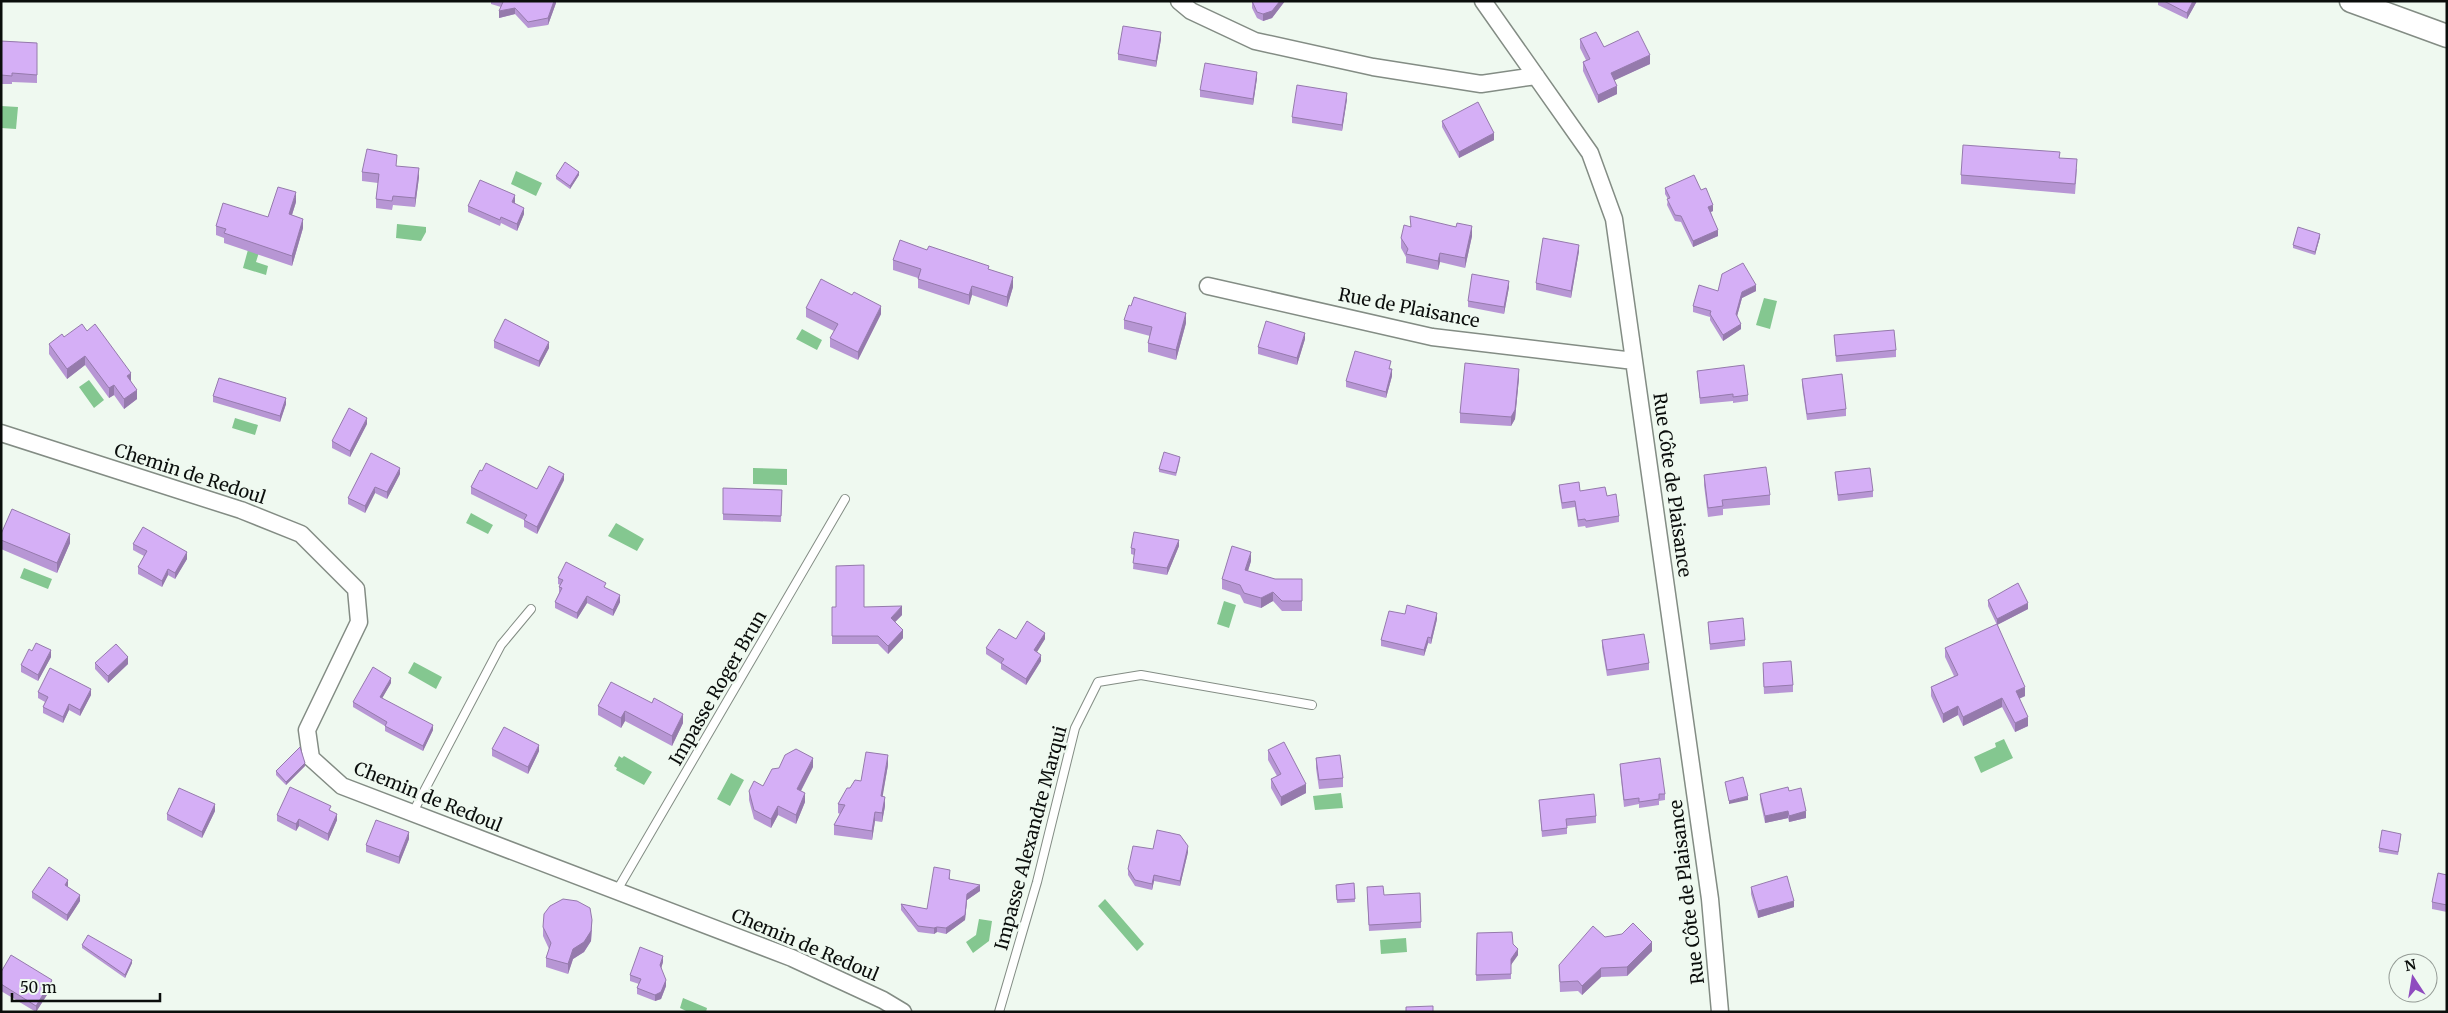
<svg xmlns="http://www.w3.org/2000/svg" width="2448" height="1013" font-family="Merriweather,serif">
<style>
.water{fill:#84c790}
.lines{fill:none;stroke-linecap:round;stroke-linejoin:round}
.lane-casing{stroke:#838c84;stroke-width:10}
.street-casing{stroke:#838c84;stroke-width:19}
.secondary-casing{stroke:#838c84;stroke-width:25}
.lane{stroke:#fff;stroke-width:8}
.street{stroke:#fff;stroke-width:16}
.secondary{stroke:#fff;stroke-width:22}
.wall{fill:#b796d4}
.shaded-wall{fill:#957aac}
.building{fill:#d5aff6;stroke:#957aac}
.labels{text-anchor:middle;stroke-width:5;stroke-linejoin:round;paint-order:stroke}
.street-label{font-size:18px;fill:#0b0e0c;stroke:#eff9f0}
</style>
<rect width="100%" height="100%" fill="#eff9f0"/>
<!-- water -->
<path class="water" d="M1,106L18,107L16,129L1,128Z
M516,171L542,183L536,196L511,184Z
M397,224L426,227V232L421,241L396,238Z
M249,246L260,249L256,262L268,266L266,275L243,268Z
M1764,298L1777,301L1770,329L1756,325Z
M802,329L822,340L817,350L796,339Z
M89,380L104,400L94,408L79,387Z
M235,418L258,425L255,435L232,428Z
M753,468L787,469V485L753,484Z
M471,513L493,525L488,534L466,523Z
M616,523L644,539L637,551L608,536Z
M24,568L52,579L48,589L20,578Z
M1224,601L1236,605L1229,628L1217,624Z
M414,662L442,677L436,689L408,673Z
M2004,739L2013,758L1981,773L1974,757L1996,747L1995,743Z
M619,756L622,758L624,756L652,772L644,785L616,770L617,768L614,766Z
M731,773L744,780L730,806L717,799Z
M1341,793L1343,808L1315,810L1313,796Z
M1105,899L1144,944L1137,951L1098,906Z
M979,919L992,921L989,941L973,953L966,942L976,935Z
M1406,938L1407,952L1381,954L1380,940Z
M683,998L707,1008L706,1012H688L680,1008Z"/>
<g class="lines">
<defs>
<path id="lane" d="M412,814L501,645L531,609
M616,892L845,499
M999,1012L1037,882L1075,728L1098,682L1141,675L1312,705"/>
<path id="street" d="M1179,1L1191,11L1255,41L1373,67L1481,84L1536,76
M1483,1L1590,153L1614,219L1710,899L1720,1012
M1208,286L1432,337L1634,361
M1,433L241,510L301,534L356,589L359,622L307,730L311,758L342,786L792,958L883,1000L903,1012"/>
<path id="secondary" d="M2351,1L2447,36"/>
</defs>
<!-- lane casing -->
<use href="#lane" class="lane-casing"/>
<!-- street casing -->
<use href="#street" class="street-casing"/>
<!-- secondary casing -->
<use href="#secondary" class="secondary-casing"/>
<!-- lane -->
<use href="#lane" class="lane"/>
<!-- street -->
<use href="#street" class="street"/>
<!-- secondary -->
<use href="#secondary" class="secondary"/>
</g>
<!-- wall -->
<path class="wall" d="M491,1H556V3L548,25L528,28L515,14L499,18L501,7L491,4Z
M1252,1H1285L1272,18L1263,21L1257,18L1252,8Z
M2158,1H2197L2187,19L2158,5Z
M1161,39L1156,67L1118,60V54Z
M1580,39L1604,47L1650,64L1614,80L1617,94L1598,103L1583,71V62L1586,60L1580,48Z
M1,41L37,43V83L12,82V84H1Z
M1257,78L1253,105L1200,97V90Z
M1347,99L1342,131L1292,123V117Z
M1442,121L1494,140L1459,158L1442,127Z
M2060,158L2077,169L2075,194L1961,184V175Z
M397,166L419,177L415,207L393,205L392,210L376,208V199L378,183L362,181V172Z
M579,175L570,189L556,179V176Z
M1665,188L1701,190L1713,211L1711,212L1718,236L1693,247L1681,222L1675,221L1667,205L1668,199L1665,194Z
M296,202L292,215L303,228L292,266L224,243V238L216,235V226L268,217Z
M515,202V203L524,214L517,231L501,223L500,226L468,212V206Z
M1472,236L1465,268L1440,262L1438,270L1406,263V257L1401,248V238Z
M2320,237L2315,255L2293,248V245Z
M1579,251L1571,298L1536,290V283Z
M893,260L989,270L1013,287L1007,307L972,295L969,305L918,288V278L893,270Z
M1509,287L1504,314L1468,307V301Z
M1718,291H1756L1742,298L1737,316L1741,329L1723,341L1710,320V317L1693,312V306Z
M806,308L881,314L858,360L830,347V338L834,331L806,317Z
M1124,320L1186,323L1176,360L1148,352V343L1150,336L1124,329Z
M87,331L131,381L137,399L124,409L114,395L109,398L85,365L67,379L49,354V344Z
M1834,335L1896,350V357L1836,362Z
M1305,339L1297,365L1258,354V347Z
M494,341L549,348L539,367L494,348Z
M1391,368L1392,376L1386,398L1346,387V381Z
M1697,371L1748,395V401L1733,403V401L1700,404Z
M1519,378L1515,419L1511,426L1460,423V413Z
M1802,379L1846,409V416L1807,420L1802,385Z
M213,396L286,404L280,422L213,402Z
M367,424L350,457L332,448V441Z
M1180,460L1176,476L1159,472V469Z
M1835,472L1873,491V497L1838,501Z
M400,474L387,499L375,493L365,513L348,504V498Z
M1704,475L1770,495V505L1723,509V515L1708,517L1704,485Z
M564,480L537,534L524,527V520L471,494V487L537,489Z
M1559,485L1580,491L1607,496L1619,516V522L1586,528L1585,526L1578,527L1575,507L1562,509L1559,491Z
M723,488L782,490L781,522L723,520Z
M1,534L70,543L57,573L1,549Z
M133,544L187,559L175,579L168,575L162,587L138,574V567L144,556L133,550Z
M1179,546L1167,575L1133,569L1134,555L1131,554V548Z
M1251,561L1248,571L1275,579H1302V611H1282L1273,601L1261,608L1244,603L1240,595L1222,589V579Z
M558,578L606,588L620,602L613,616L587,603L577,619L555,608V602L559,593V587L560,585L558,584Z
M1988,600L2028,609L1997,625L1988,606Z
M832,607L902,615L895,622L903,638L888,654L878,644H832Z
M1437,619L1431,644L1428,643L1424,656L1381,646V640Z
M1708,622L1745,640V646L1710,650Z
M1016,639H1045L1036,652L1041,661L1026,685L1001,669V664L986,654V648Z
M1602,640L1649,663V670L1607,676L1602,647Z
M1945,648L2025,696L2019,699L2028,726L2015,732L2002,707L1963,726L1958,715L1943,723L1931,696V687L1954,676L1945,657Z
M32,651L51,657L38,681L21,672V665Z
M95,663L128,664L108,683L95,669Z
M1763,669L1793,685V692L1764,694Z
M391,683L382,698L433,730L423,751L385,731V726L353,707V702Z
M38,692L91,695L80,716L69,710L63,723L43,713V707L45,702L38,698Z
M598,706L683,723L672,746L625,721L621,728L598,715Z
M492,749L539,751L528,774L492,756Z
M1268,750L1306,793L1281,806L1271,788V779L1277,776L1268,760Z
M1316,758L1343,778V787L1319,789L1316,768Z
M1620,764L1665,794V800L1659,801V805L1639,808V804L1624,807L1620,770Z
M888,765L882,797L885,806L882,822L875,821L872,840L834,835V825L840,814L838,813V804L850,788Z
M305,766L286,785L276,775V771Z
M813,767L801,791L805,802L796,824L778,815L771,828L754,819L749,800V791Z
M1789,791L1806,818L1789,822L1788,818L1765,823L1760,800V794Z
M1539,800L1596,816V823L1567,826V834L1542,837Z
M215,811L202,838L167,820V814Z
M331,811L337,820L328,841L299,826L296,831L277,821V815Z
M2401,837L2398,855L2379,852V848Z
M409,839L399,864L366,852V845Z
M1153,849L1188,852L1180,886L1154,881L1152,890L1135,886L1128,875V869Z
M2447,875V912L2432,909V902Z
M950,876V880L980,891L967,900L965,920L946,934L937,932L934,934L918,932L901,910V904L927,909Z
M1354,883L1355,902L1337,903L1336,885Z
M68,886V887L80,901L67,921L32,898V892Z
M1751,887L1794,907L1758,918L1751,894Z
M1367,894L1384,895L1421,922V928L1369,931Z
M543,927L592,930L591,941L584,952L573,959L568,974L546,967V958L549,949L543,936Z
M1477,933L1513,944L1518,955L1511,964V979L1476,981Z
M1605,937L1652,951L1627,976L1601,977L1582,995L1578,991L1560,992L1559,965Z
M82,945L132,963L125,978L82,948Z
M663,962L661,968L666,986L661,999L655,1001L637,994V988L639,984L630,981V975Z
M1,972L52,987L36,1012L1,991Z"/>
<!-- shaded-wall -->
<path class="shaded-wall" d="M554,1H556V3L548,25V18Z
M1280,1H1285L1272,18L1263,21V14Z
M2193,1H2197L2187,19V13Z
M515,8V14L499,18V11Z
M1161,32V39L1156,67V61Z
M1650,55V64L1611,82V73Z
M1257,72V78L1253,105V99Z
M1617,86V94L1598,103V95Z
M1347,93V99L1342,131V125Z
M1494,133V140L1459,158V152Z
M419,168V177L415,207V198Z
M579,172V175L570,189V186Z
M296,192V202L289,224V214Z
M515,195V202L512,208V202Z
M1713,205V211L1708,213V207Z
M524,208V214L517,231V224Z
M303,219V228L292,266V256Z
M1472,226V236L1465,268V258Z
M1718,230V236L1693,247V241Z
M2320,234V237L2315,255V252Z
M1579,245V251L1571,298V291Z
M1440,253V262L1438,270V261Z
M1013,277V287L1007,307V297Z
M1509,281V287L1504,314V307Z
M1756,285V291L1742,298L1736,320V314L1742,292Z
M972,286V295L969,305V295Z
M881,306V314L858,360V352Z
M1186,313V323L1176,360V350Z
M1741,324V329L1723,341V335Z
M1305,333V339L1297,365V358Z
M549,342V348L539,367V361Z
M85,356V365L67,379V369Z
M1392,369V376L1386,398V392Z
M1519,369V378L1515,419L1511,426V417Z
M131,373V382L127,376Z
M114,385V395L109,398V388Z
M137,390V399L124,409V399Z
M286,398V404L280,422V416Z
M367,418V424L350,457V451Z
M400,468V474L387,499V492Z
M564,474V480L537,534V527Z
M375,487V493L365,513V506Z
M70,534V543L57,573V563Z
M1179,540V546L1167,575V568Z
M187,552V559L175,579V573Z
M1251,552V561L1245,580V570Z
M168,569V575L162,587V581Z
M1273,592V601L1261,608V598Z
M620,595V602L613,616V610Z
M587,596V603L577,619V613Z
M2028,603V609L1997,625V619Z
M902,606V615L891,626V618Z
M1437,613V619L1431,644V638Z
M903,630V638L888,654V646Z
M1045,633V639L1034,657V650Z
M1428,637V643L1424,656V650Z
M51,650V657L38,681V675Z
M1041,655V661L1026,685V679Z
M128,657V664L108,683V676Z
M391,678V683L380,702V697Z
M2025,687V696L2016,700V691Z
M91,689V695L80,716V710Z
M2002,698V707L1963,726V717Z
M69,704V710L63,723V717Z
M1958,706V715L1943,723V714Z
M625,711V721L621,728V718Z
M683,714V723L672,746V736Z
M2028,717V726L2015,732V723Z
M433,725V730L423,751V746Z
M539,745V751L528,774V767Z
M888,755V765L881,806V796Z
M813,758V767L797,798V789Z
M305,763V766L286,785V782Z
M1306,784V793L1281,806V797Z
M805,793V802L796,824V815Z
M1748,796V800L1729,804V801Z
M885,797V806L882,822V813Z
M215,804V811L202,838V832Z
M778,806V815L771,828V819Z
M1788,811V818L1765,823V816Z
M1806,811V818L1789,822V816Z
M875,812V821L872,840V831Z
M337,814V820L328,841V834Z
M299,819V826L296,831V824Z
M409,832V839L399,864V857Z
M1188,846V852L1180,886V881Z
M1154,875V881L1152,890V884Z
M68,880V886L65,891V885Z
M980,885V891L967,900L965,920L946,934V928L967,894Z
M80,895V901L67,921V915Z
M1794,901V907L1758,918V911Z
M592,920L591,941L584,952L573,959L568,974V964L573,949Z
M937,927V932L934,934V928Z
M1652,942V951L1627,976V967Z
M1518,949V955L1511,965V959Z
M663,956V962L660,972V965Z
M132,960V963L125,978V975Z
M1601,968V977L1582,995V986Z
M52,980V987L36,1012V1006Z
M666,980V986L661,999L655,1001V995Z"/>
<!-- building -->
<path class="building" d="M502,1H554L548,18L528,22L515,8L499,11L503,2Z
M1252,1H1280L1272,11L1263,14L1257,12Z
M2164,1H2193L2187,13Z
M1123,26L1161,32L1156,61L1118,54Z
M1638,31L1650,55L1611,73L1617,86L1598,95L1583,62L1590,59L1580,39L1596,32L1604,47Z
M1,41L37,43V75L12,73V76L1,75Z
M1205,63L1257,72L1253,99L1200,90Z
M1297,85L1347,93L1342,125L1292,117Z
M1478,102L1494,133L1459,152L1442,121Z
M1963,145L2060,152L2059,158L2077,159L2075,184L1961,175Z
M367,149L397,155L396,166L419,168L415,198L393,196L392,201L376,199L379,174L362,172Z
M565,162L579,172L570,186L556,176Z
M1694,175L1701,190L1706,188L1713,205L1708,207L1718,230L1693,241L1681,216L1675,215L1667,199L1670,198L1665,188Z
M480,180L515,195L512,202L524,208L517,224L501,217L500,220L468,206Z
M278,187L296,192L289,214L303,219L292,256L224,233L226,229L216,226L223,203L268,217Z
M1410,216L1456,227L1457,223L1472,226L1465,258L1440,253L1438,261L1406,254L1408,249L1401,238L1404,225L1411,227Z
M2298,227L2320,234L2315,252L2293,245Z
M1543,238L1579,245L1571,291L1536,283Z
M900,240L927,250L929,246L989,266L988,269L1013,277L1007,297L972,286L969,295L918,279L921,269L893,260Z
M1743,263L1756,285L1742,292L1736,314L1741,324L1723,335L1710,314L1711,311L1693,306L1699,285L1718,291L1722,274Z
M1472,274L1509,281L1504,307L1468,301Z
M821,279L852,295L854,292L881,306L858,352L830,338L838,324L806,308Z
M1134,297L1186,313L1176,350L1148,343L1152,327L1124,320L1129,305L1131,306Z
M505,319L549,342L539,361L494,341Z
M1266,321L1305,333L1297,358L1258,347Z
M82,324L87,331L95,324L131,373L127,376L137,390L124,399L114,385L109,388L85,356L67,369L49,344L62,334L64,337Z
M1894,330L1896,350L1836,356L1834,335Z
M1355,351L1391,361L1389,369H1392L1386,392L1346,381Z
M1465,363L1519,369L1515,410L1511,417L1460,413Z
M1744,365L1748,395L1733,397V394L1700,398L1697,371Z
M1842,374L1846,409L1807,414L1802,379Z
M219,378L286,398L280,416L213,396Z
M349,408L367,418L350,451L332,441Z
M1164,452L1180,457L1176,473L1159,469Z
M371,453L400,468L387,492L375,487L365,506L348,498Z
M486,463L537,489L549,466L564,474L537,527L524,520L527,515L471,487L480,470L482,471Z
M1766,467L1770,495L1722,500L1723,506L1708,508L1704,475Z
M1870,468L1873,491L1838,495L1835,472Z
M1579,482L1580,491L1605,487L1607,496L1616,494L1619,516L1586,521L1585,519L1578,520L1575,501L1562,503L1559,485Z
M723,488L782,490L781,516L723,514Z
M12,509L70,534L57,563L1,540V534Z
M143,527L187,552L175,573L168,569L162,581L138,567L147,551L133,544Z
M1134,532L1179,540L1167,568L1133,563L1135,549L1131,548Z
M1232,546L1251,552L1245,570L1275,579H1302V601H1282L1273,592L1261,598L1244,593L1240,585L1222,579Z
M566,562L606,583L604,587L620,595L613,610L587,596L577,613L555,602L562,588L559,587L563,580L558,578Z
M864,565V607L902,606L891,618L903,630L888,646L878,636H832V607H836V566Z
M2018,583L2028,603L1997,619L1988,600Z
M1407,605L1437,613L1431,638L1428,637L1424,650L1381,640L1389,611L1405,614Z
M1743,618L1745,640L1710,644L1708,622Z
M1027,621L1045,633L1034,650L1041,655L1026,679L1001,663L1004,659L986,648L999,629L1016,639Z
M1997,624L2025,687L2016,691L2028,717L2015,723L2002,698L1963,717L1958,706L1943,714L1931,687L1958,675L1945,648Z
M1644,634L1649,663L1607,670L1602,640Z
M36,643L51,650L38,675L21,665L29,649L32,651Z
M116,644L128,657L108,676L95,663Z
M1791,661L1793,685L1764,687L1763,663Z
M373,667L391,678L380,697L433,725L423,746L385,726L387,722L353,702Z
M50,668L91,689L80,710L69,704L63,717L43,707L48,697L38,692Z
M611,682L652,703L654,698L683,714L672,736L625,711L621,718L598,706Z
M504,727L539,745L528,767L492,749Z
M1284,742L1306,784L1281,797L1271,779L1281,774L1268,750Z
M300,747L305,763L286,782L276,771Z
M796,749L813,758L797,789L805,793L796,815L778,806L771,819L754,810L749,791L754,781L763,786L772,769L779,768L785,755Z
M866,752L888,755L881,796L885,797L882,813L875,812L872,831L834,825L845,805L838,804L847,788H850L855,780L861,781Z
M1340,755L1343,778L1319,780L1316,758Z
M1660,758L1665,794H1659V799L1639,802V798L1624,800L1620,764Z
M1743,777L1748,796L1729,801L1725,782Z
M290,787L331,806L329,810L337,814L328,834L299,819L296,824L277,815Z
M1788,787L1789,791L1801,788L1806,811L1789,816L1788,811L1765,816L1760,794Z
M179,788L215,804L202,832L167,814Z
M1594,794L1596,816L1566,819L1567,828L1542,831L1539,800Z
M376,820L409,832L399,857L366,845Z
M1157,830L1180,835L1188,846L1180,881L1154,875L1152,884L1135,880L1128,869L1133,846L1153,849Z
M2382,830L2401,834L2398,852L2379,848Z
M49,867L68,880L65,885L80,895L67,915L32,892Z
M934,867L950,870L949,879L980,885L967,894L965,915L946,928L937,927L934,928L918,926L901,904L927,909Z
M2438,873L2447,875V905L2432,902Z
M1787,876L1794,901L1758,911L1751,887Z
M1354,883L1355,899L1337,900L1336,885Z
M1383,886L1384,895L1420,893L1421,922L1369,925L1367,887Z
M563,899L577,901L590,908L592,920L591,931L584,942L573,949L568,964L546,958L551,943L543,927L544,914L550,906Z
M1633,923L1652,942L1627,967L1601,968L1582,986L1578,981L1560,982L1559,965L1593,926L1605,937L1622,934Z
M1512,932L1513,944L1518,949L1511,959V974L1476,975L1477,933Z
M88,935L132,960L125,975L82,945Z
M640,947L663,956L660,965L666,980L661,992L655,995L637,988L641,979L630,975Z
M11,955L52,980L36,1006L1,984V972Z
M1433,1006V1012H1406V1007Z"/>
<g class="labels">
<!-- street labels -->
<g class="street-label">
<text transform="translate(1409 308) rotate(11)" y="6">Rue de Plaisance</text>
<text transform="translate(190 474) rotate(18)" y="6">Chemin de Redoul</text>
<text transform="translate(1672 485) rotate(82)" y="6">Rue Côte de Plaisance</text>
<text transform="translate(718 688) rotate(-60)" y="6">Impasse Roger Brun</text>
<text transform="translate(428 797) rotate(22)" y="6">Chemin de Redoul</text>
<text transform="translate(1031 838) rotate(-75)" y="6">Impasse Alexandre Marqui</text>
<text transform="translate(1687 892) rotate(-97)" y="6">Rue Côte de Plaisance</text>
<text transform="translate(805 945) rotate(23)" y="6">Chemin de Redoul</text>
</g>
</g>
<!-- border -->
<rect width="2448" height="1013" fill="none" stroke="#0b0e0c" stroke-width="5"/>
<!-- north arrow -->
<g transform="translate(2413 978) rotate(348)"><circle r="24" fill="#eff9f0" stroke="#949b95"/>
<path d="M0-4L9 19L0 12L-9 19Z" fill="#8f4bbf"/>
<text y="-8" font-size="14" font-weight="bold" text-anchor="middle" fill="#0b0e0c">N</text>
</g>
<!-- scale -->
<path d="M12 993v8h148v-8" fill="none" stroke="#0b0e0c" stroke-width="2.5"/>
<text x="20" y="993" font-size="15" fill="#0b0e0c" stroke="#eff9f0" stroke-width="4" paint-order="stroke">50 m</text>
</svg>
